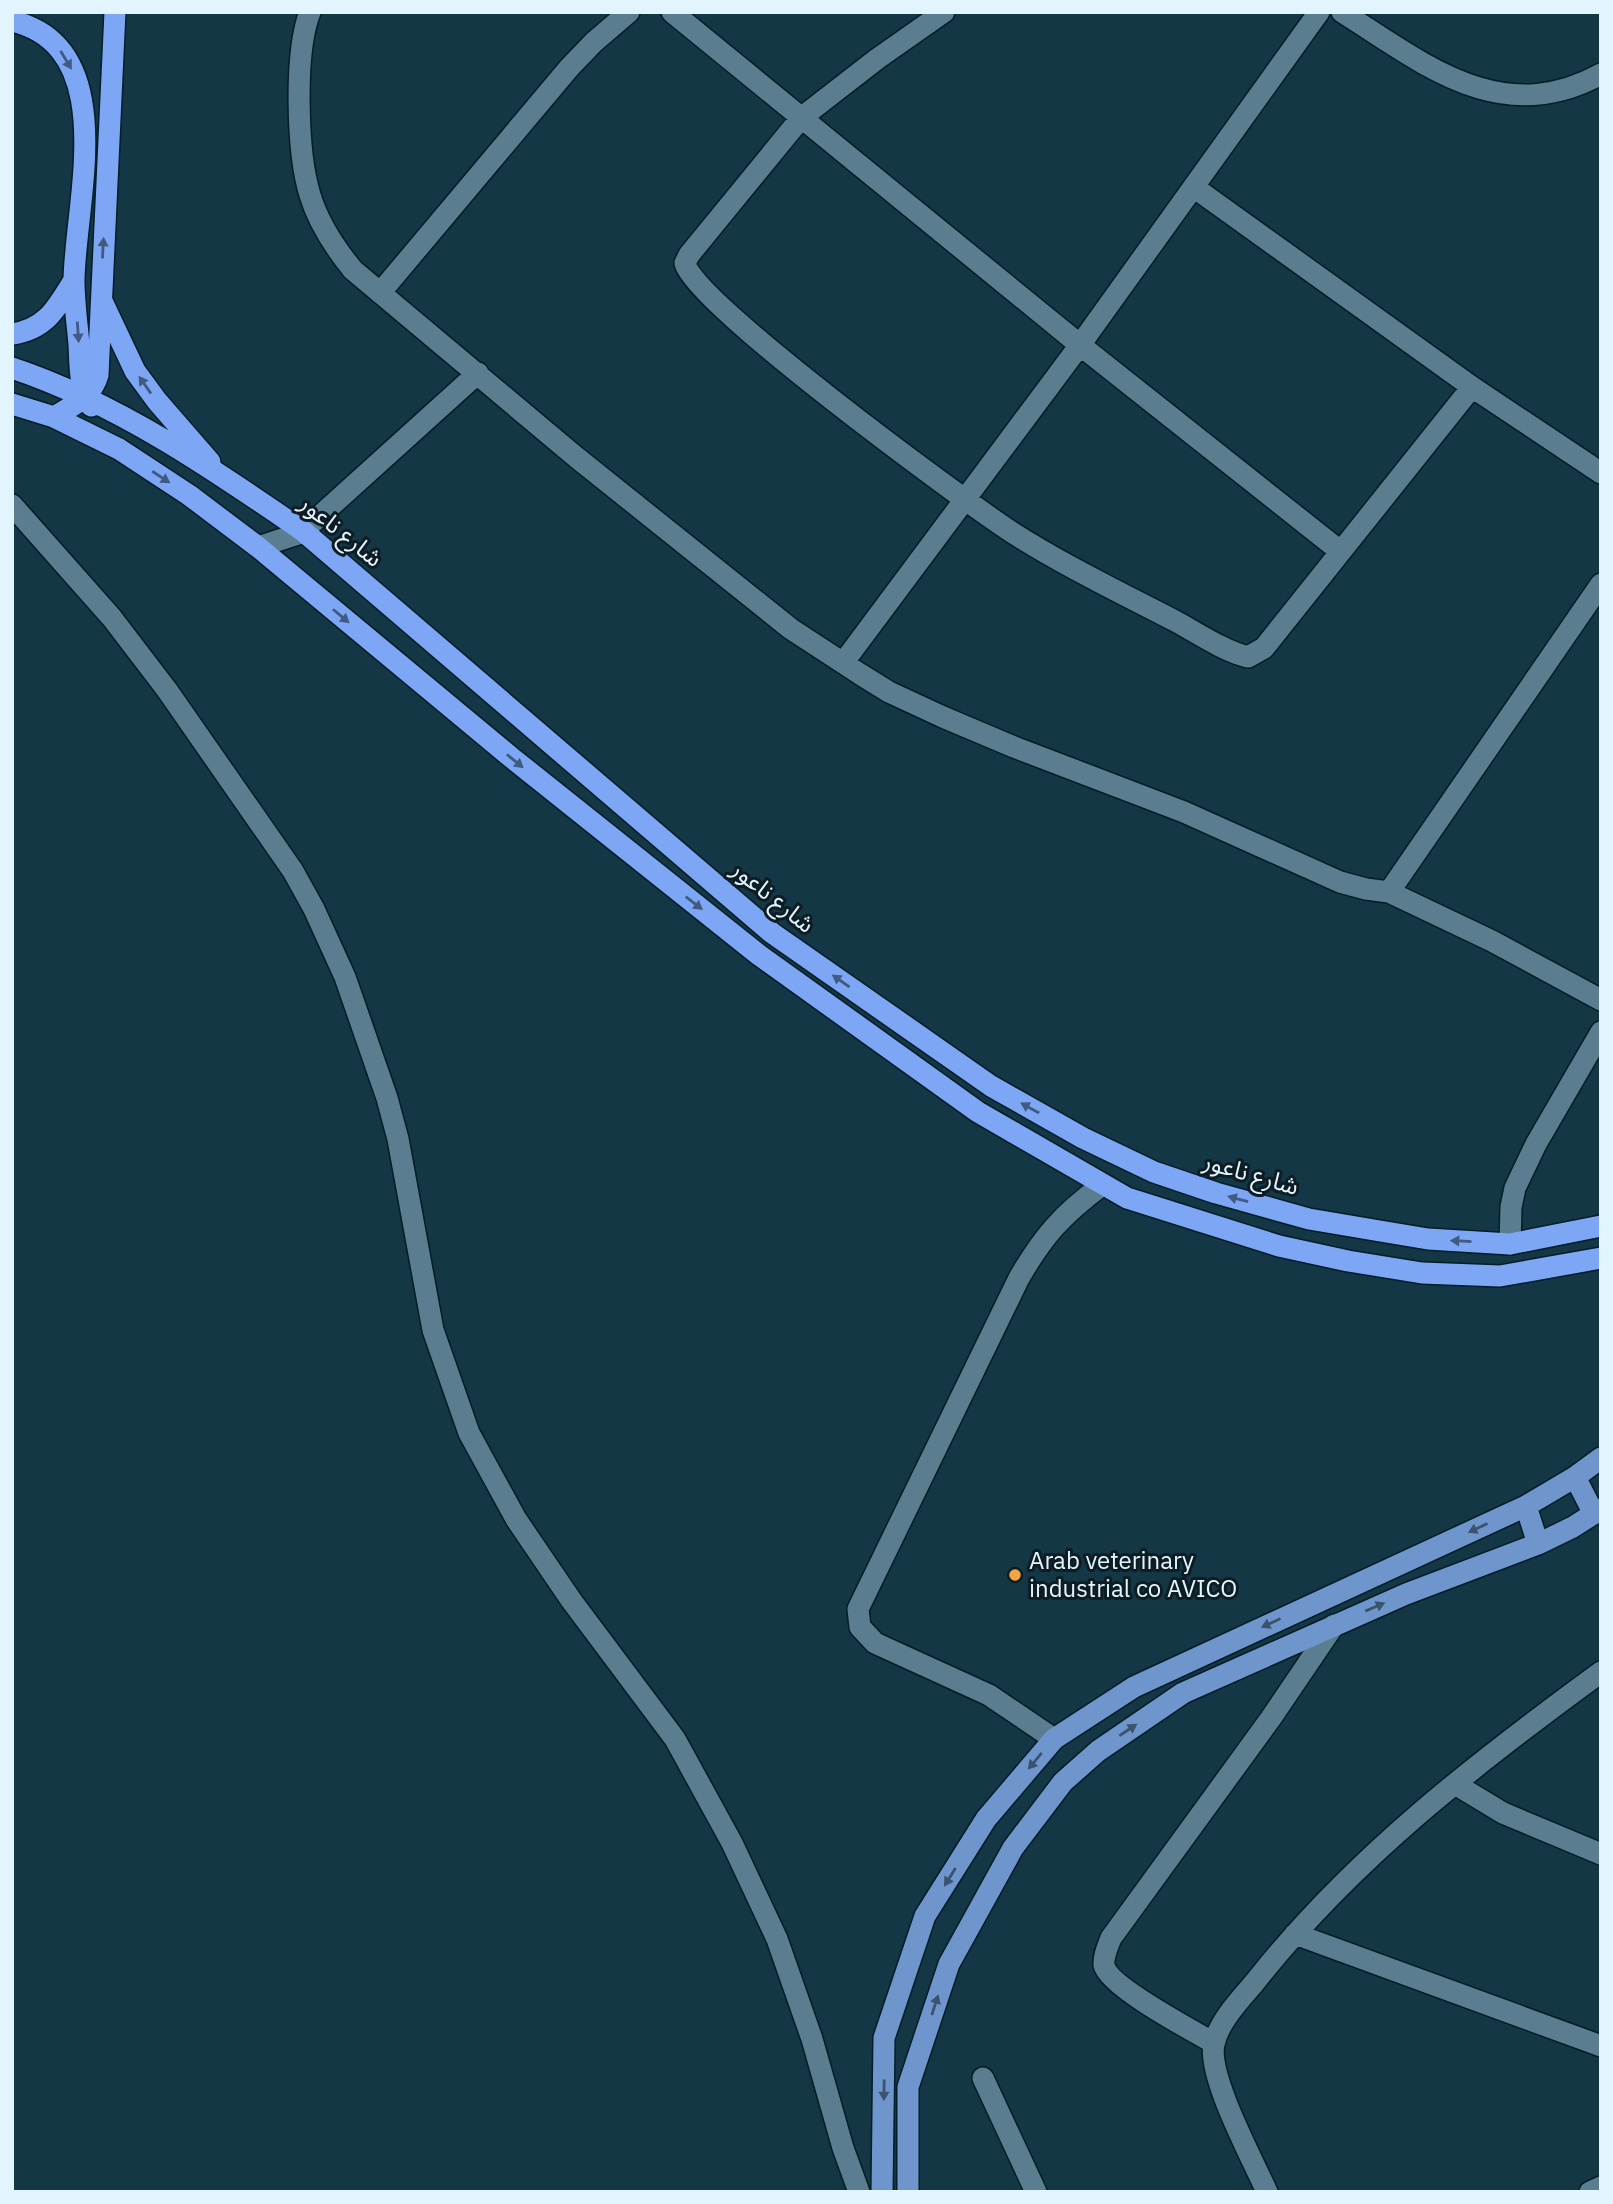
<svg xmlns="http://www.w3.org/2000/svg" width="1613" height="2204" font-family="'IBM Plex Sans','Noto Sans Arabic',sans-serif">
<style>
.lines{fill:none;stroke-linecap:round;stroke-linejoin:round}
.minor-casing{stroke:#031d28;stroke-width:24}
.major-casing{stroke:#031d28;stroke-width:24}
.highway-casing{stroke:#031d28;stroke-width:24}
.minor{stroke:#5a7e8f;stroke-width:21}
.major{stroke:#6f96cc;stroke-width:21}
.highway{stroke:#7da6f4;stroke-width:21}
.oneway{fill:#405a81}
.oneway2{fill:#3a536f}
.poi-dot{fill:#f3a443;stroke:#0e1c23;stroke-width:2.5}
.labels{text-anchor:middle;stroke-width:6;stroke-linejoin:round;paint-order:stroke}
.street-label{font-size:24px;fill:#e2f5ff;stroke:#0e1c23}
.poi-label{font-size:24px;fill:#e2f5ff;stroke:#0e1c23;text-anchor:start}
</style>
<rect width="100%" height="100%" fill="#143746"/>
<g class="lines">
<defs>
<path id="minor" d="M310,12C294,53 297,153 310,195C318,222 335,248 353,270L576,457L791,629L860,674L889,692L943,717L1014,747L1184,812L1340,882L1366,889L1389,892L1601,584
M672,12L1080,345L1340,551
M944,12L877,59L801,118L689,255L685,263C690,300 963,500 1010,531C1063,565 1121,593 1177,622C1199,634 1224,651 1248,657L1264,648L1472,387
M1342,12C1424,64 1501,129 1601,74
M1195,188L1472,387L1601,473
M380,293L569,68L594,42L629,12
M12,505L112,618L167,690L293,871L314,909L345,977L387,1098L398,1139L433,1330L469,1433L516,1519L571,1600L675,1739L732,1843L777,1939L812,2039L843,2148L859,2192
M258,547L301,533L478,373
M843,663L1080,345L1319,12
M1389,892L1492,941L1601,1000
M1510,1244L1511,1207L1515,1188L1536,1144L1601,1032
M1054,1739L989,1695L875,1643L860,1627L858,1609L1019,1278C1044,1235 1062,1215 1102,1185
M1455,1784L1503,1813L1601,1854
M1295,1934L1601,2046
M1214,2043C1193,2031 1108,1986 1104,1965C1103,1956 1108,1946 1111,1938L1271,1718L1334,1625
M983,2078L1036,2192
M1267,2192C1253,2160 1207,2076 1214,2044C1219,2021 1240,2000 1255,1982C1352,1859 1475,1764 1601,1672
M1590,2192L1601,2187"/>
<path id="major" d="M1575,1477L1594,1514
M1526,1506L1538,1544
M882,2192L884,2038L925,1916L986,1819L1054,1739L1134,1687L1526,1506L1575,1477L1601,1458
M908,2192V2087L949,1964L1013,1848L1063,1782L1098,1751L1183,1693L1406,1594L1538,1544L1573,1527L1601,1509"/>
<path id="highway" d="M12,21C122,47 75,202 74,280C74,301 77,323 79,344C80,365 79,387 91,406
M102,301L135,371L157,401L210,462
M12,334C47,329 57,307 74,280
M12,368C117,403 213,469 303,531L772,933L991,1086L1083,1138L1154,1172L1216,1193L1309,1219L1380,1231L1428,1239L1510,1244L1601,1226
M12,404L54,417L119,449L189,495L258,547L512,758L759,955L978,1112L1127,1198L1279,1246L1348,1261L1422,1273L1500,1276L1601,1258
M54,417C72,406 92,397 98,375L115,12"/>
</defs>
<!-- minor casing -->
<use href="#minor" class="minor-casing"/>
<!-- major casing -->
<use href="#major" class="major-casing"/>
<!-- highway casing -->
<use href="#highway" class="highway-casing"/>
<!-- minor -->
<use href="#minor" class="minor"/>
<!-- major -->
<use href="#major" class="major"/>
<!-- highway -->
<use href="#highway" class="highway"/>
</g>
<!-- one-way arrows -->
<defs><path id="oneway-solid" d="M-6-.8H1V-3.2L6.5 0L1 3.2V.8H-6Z" transform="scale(1.75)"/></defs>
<g class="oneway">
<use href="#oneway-solid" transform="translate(66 60) rotate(59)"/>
<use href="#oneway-solid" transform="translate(103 248) rotate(-87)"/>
<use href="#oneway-solid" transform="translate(78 332) rotate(86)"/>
<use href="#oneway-solid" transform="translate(145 385) rotate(-125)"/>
<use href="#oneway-solid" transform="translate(161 477) rotate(33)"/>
<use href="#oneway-solid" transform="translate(341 616) rotate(40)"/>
<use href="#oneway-solid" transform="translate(515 761) rotate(39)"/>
<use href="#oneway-solid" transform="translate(694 903) rotate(38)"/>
<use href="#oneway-solid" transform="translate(841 981) rotate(-145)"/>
<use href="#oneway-solid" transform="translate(1030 1108) rotate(-151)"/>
<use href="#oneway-solid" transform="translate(1238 1199) rotate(-165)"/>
<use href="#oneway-solid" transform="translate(1461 1241) rotate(-177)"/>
</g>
<g class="oneway2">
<use href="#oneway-solid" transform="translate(1478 1528) rotate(155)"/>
<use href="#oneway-solid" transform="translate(1375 1607) rotate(-23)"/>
<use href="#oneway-solid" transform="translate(1271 1623) rotate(155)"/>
<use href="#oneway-solid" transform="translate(1128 1730) rotate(-34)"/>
<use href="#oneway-solid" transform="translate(1035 1761) rotate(130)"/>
<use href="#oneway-solid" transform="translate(950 1877) rotate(122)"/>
<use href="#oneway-solid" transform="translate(935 2005) rotate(-72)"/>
<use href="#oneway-solid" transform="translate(884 2090) rotate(91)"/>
</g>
<!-- markers -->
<circle class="poi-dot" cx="1015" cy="1575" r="7"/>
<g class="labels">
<!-- street labels -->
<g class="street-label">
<text transform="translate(341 531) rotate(39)" y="8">شارع ناعور</text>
<text transform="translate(773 897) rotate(39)" y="8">شارع ناعور</text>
<text transform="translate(1251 1174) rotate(16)" y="8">شارع ناعور</text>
</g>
<!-- poi labels -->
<g class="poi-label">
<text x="1029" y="1569">Arab veterinary<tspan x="1029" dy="28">industrial co AVICO</tspan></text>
</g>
</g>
<!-- border -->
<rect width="1613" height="2204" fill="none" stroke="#e2f5ff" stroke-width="28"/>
</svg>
